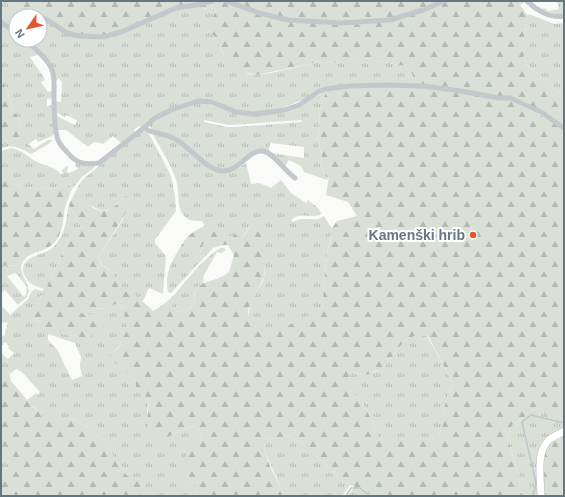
<svg xmlns="http://www.w3.org/2000/svg" width="565" height="497" font-family="Arial,sans-serif">
<style>
.grass{fill:url(#grass-tufts);fill-rule:evenodd}
.forest{fill:url(#forest-firs);fill-rule:evenodd}
.lines{fill:none;stroke-linecap:round;stroke-linejoin:round}
.stream{stroke:#bbc7cb;stroke-width:1.5}
.secondary-casing{stroke:#b3babf;stroke-width:8}
.street{stroke:#c3c8cc;stroke-width:5}
.secondary{stroke:#fff;stroke-width:7}
.poi-dot{fill:#e4572e;stroke:#fff;stroke-width:1.5}
.labels{text-anchor:middle;stroke-width:4;stroke-linejoin:round;paint-order:stroke}
.poi-label{font-size:14px;font-weight:bold;fill:#657683;stroke:#fff;text-anchor:end}
</style>
<defs>
<pattern id="grass-tufts" width="24" height="20" patternUnits="userSpaceOnUse"><rect width="24" height="20" fill="#dadfd7"/><path d="M3 7l-1-3M5 7V3M7 7l1-3M15 17l-1-3M17 17v-4M19 17l1-3" fill="none" stroke="#b4b9b4"/></pattern>
<pattern id="forest-firs" width="22" height="20" patternUnits="userSpaceOnUse"><rect width="22" height="20" fill="#dadfd7"/><path d="M5 1l3.5 6h-7zM16 11l3.5 6h-7z" fill="#b4b9b4"/></pattern>
</defs>
<rect width="100%" height="100%" fill="#fafaf8"/>
<!-- grass -->
<path class="grass" d="M557,1H564V15L559,16L542,9L544,8L549,11L559,9Z
M1,2L21,6L41,11L42,17L16,16V32L1,20Z
M199,6L203,9L213,6L216,11L209,23V31L215,37L223,54L248,74L256,75L271,73L310,64L317,61L325,63L346,62L354,58H364L404,66L411,71L413,77L412,84L339,86L276,110L243,112L197,99L179,105L141,127L139,126L134,130L135,133L121,143L113,136L103,144L101,143L94,142L88,147L66,130H58L56,119L57,116L75,125L77,120L66,115L65,117L56,112L55,101L61,102L62,82L59,78L56,81L55,76L28,40H40V20L172,11Z
M529,14L554,24L564,23V97L527,65L523,55V42L528,16Z
M1,24L16,35V40H22L38,55L30,57L45,79L41,82L48,92L52,91V98L47,99V106L52,105L55,133L52,136L38,142L36,139L28,144L34,149L48,140H53L47,145L31,154C21,148 13,144 1,148V135L8,141L21,139V124L17,115L12,110L10,100L1,75Z
M327,91L321,104L319,117L320,129L318,141L322,158L320,163L321,168L329,176L327,180L304,172L301,166L289,160L285,166L273,156L261,153L255,154L238,165L223,170L210,165L182,141L152,130L149,124L162,115L197,103H206L232,113L284,112ZM204,120L229,125L301,120L302,122L236,127H227L204,122ZM270,143L304,147V158L271,153L269,150Z
M143,131L149,134L162,158L171,176L175,196L176,211L155,240V243L166,256L163,294L149,288L143,301L138,299L131,292H127L115,282L114,274L101,263L98,257C106,245 130,214 130,200L123,198L113,208L103,211L72,198L82,180L118,150L119,151L121,150L120,149Z
M153,134L176,140L205,165L232,172L246,163L251,184L259,183L271,188L281,180L291,193L306,203L308,200L318,208L321,213L320,215C309,218 301,212 291,220L293,222C302,217 309,220 319,219L324,216L333,230L327,252L322,309L316,313L269,337L259,331L248,321C248,309 252,299 258,289C260,286 264,281 264,278C267,268 259,232 251,225L241,239L220,236L205,226L202,221C198,221 193,221 190,220C175,213 180,196 177,183C174,170 160,147 153,135Z
M11,148C23,150 27,157 37,162C45,166 55,166 60,174H63L62,170L67,166H68L67,172L69,173L78,169L75,165L76,163L89,166H94L95,167L82,177L72,189L68,185C55,189 41,190 27,187C21,186 17,184 11,184L5,170L1,172V151Z
M69,205L81,227L67,241L58,264L48,283L46,295L40,296L38,307L33,318L43,325L44,331H56L70,336L74,335L79,337L101,317L81,313L80,310C91,304 101,314 117,303L122,307L129,330L123,337L119,347L111,353L118,366L124,370L136,382L137,387L149,399L147,413L164,439L186,428L193,426L199,429L201,434L197,441L188,468L178,475L190,478L196,488L195,496H137L138,495L131,478L125,474L117,459L113,456L108,444L76,419C71,419 62,422 57,421C45,419 35,408 27,400L36,393L38,395L40,392L22,372L16,369L10,374L9,372L1,365V353L8,359L14,353L8,348L9,346L5,342L1,346V335L4,336L8,323L3,322L1,327V305L10,315L28,299L32,291L35,289L42,291L44,289C34,285 31,286 25,276C16,259 39,255 48,251C52,249 55,246 57,243C66,232 66,218 69,205ZM48,334L75,343L81,357L80,366L82,376L72,380L57,349L48,340Z
M204,242L213,248L171,293L168,292C164,275 172,260 181,246H192L196,254L201,252L202,245Z
M221,248H224L226,250L221,253L217,252L204,275L203,282L196,289L194,294L195,302L189,309L177,312L171,307L175,298L174,295C185,282 206,255 221,248Z
M1,265L21,266C21,277 28,281 29,291L27,297L18,305L5,290L1,294ZM16,273L27,287L26,294L24,297L7,276Z
M415,336H427L453,383C449,392 445,402 444,411C442,424 445,424 438,436C420,443 401,440 382,440L378,437L375,426L361,400L349,390V379L351,372L363,375L381,370L407,338Z
M543,408L546,418L556,420L564,423V428C559,431 552,433 548,437C531,449 538,478 538,496L521,494L519,477L511,450L508,434L512,425L522,419L532,410Z
M289,436L303,444L321,460L330,470L350,485L342,496H288V494L282,491L264,449L267,440Z
M1,445L6,447C9,455 12,460 7,468H1Z
M355,486L365,490L372,496H348Z"/>
<!-- forest -->
<path class="forest" d="M1,1H525L520,5L528,16L523,42V55L527,65L564,97V126L542,110L499,96L469,91L454,87L412,84L413,77L411,71L404,66L364,58H354L346,62L325,63L317,61L310,64L256,75L239,71L227,61L215,37L209,31V23L216,11L213,6L202,9L199,6L175,7L129,28L98,36L71,33L42,17L41,11L21,6L1,2Z
M1,75L10,100L12,110L17,115L21,124V139L8,141L1,135Z
M372,86L422,87L508,100L539,114L564,130V423L556,420L546,418L543,408L532,410L522,419L512,425L508,434L511,450L519,477L521,494L529,496H372L365,490L350,485L330,470L321,460L303,444L289,436L267,440L264,449L270,466L282,491L288,494V496H195L196,488L190,478L177,475L187,468C182,454 193,445 201,435L199,429L193,426L186,428L164,439L158,437L147,425L149,399L136,387V382L124,370L118,366L110,356L111,353L119,348L123,337L128,330L122,307L117,303C101,314 91,304 80,310L81,313L101,317L105,325L83,342L79,337L74,335L70,336L56,331H44L43,325L31,316L34,309L38,307C40,299 36,298 46,294L48,283L58,264L67,241L81,227L69,205L72,198C85,199 98,218 112,208C118,205 121,199 126,196L130,200V206L115,231L98,257L101,264L114,274L116,282L127,292H131C139,298 146,304 153,311L163,305L174,295L175,298L171,307L177,312L189,309L195,302C192,280 207,284 221,277C223,276 226,274 229,272L234,255L228,245H223L213,248L204,242L199,255L196,254L192,246H181C186,236 195,230 205,226L208,227L212,226L218,229V234L220,236L229,237L234,234L241,239L246,233L251,225C262,235 267,242 269,257L265,264L264,278L256,292L248,310V321L259,331L269,337L300,319L316,313L322,309L327,252L332,236V228L337,221L357,216L348,202L326,195L329,176L321,168L320,163L322,157L318,141L320,129L319,117L321,104L327,91ZM415,336H428L453,383C449,392 445,402 444,411C442,424 445,424 438,436C419,443 401,437 382,440L378,437L375,426L361,400L349,390V379L351,372L363,375L371,374L374,371L381,370L407,338Z
M5,170L11,174V184C17,184 21,186 27,187C41,190 55,189 68,185L72,189C70,194 68,199 66,204C62,217 65,230 55,242C45,254 27,249 21,266L1,265V172Z
M1,365L9,372L11,381L35,409L44,415L57,421L76,419L108,444L113,456L117,459L125,474L131,478C146,473 147,489 137,496H1V468L7,467C12,460 9,455 6,447L1,445Z
M564,435V496H543C547,478 536,458 550,443C554,440 560,437 564,435Z"/>
<g class="lines">
<!-- stream -->
<path class="stream" d="M346,496L351,488H360L370,496
M533,496L536,483L522,422L531,415L564,423"/>
<defs>
<path id="secondary" d="M541,496C541,479 535,451 550,439C554,436 560,434 564,431"/>
</defs>
<!-- secondary casing -->
<use href="#secondary" class="secondary-casing"/>
<!-- street -->
<path class="street" d="M226,1L259,13L288,20L342,23L390,20L423,10L444,1
M527,1C536,10 551,19 564,16
M40,19L43,18L49,21L67,33L79,36L103,37L121,32L176,8L196,5L212,1
M1,22L16,33
M26,40C34,49 48,58 52,70C55,77 54,86 54,94C54,105 54,130 58,140C60,145 63,148 67,152C77,164 84,165 99,163L145,127L155,118L171,110L198,101L211,102L236,112L253,114L271,112L284,110L299,105L318,92L326,89L351,86L386,85L422,86L455,90L499,98H510L541,112L564,128
M147,130C155,133 165,134 173,138C189,145 204,169 222,171C240,173 251,143 268,153C278,159 285,171 295,178"/>
<!-- secondary -->
<use href="#secondary" class="secondary"/>
</g>
<!-- markers -->
<circle class="poi-dot" cx="473" cy="235" r="4"/>
<g class="labels">
<!-- poi labels -->
<g class="poi-label">
<text x="465" y="240">Kamenški hrib</text>
</g>
</g>
<!-- border -->
<rect width="565" height="497" fill="none" stroke="#657683" stroke-width="4"/>
<!-- north arrow -->
<g transform="translate(28 28) rotate(236)"><circle r="19" fill="#ffffff" stroke="#c1c8cd"/>
<path d="M0-3L7 15L0 10L-7 15Z" fill="#e4572e"/>
<text y="-6" font-size="11" font-weight="bold" text-anchor="middle" fill="#657683">N</text>
</g>
</svg>
